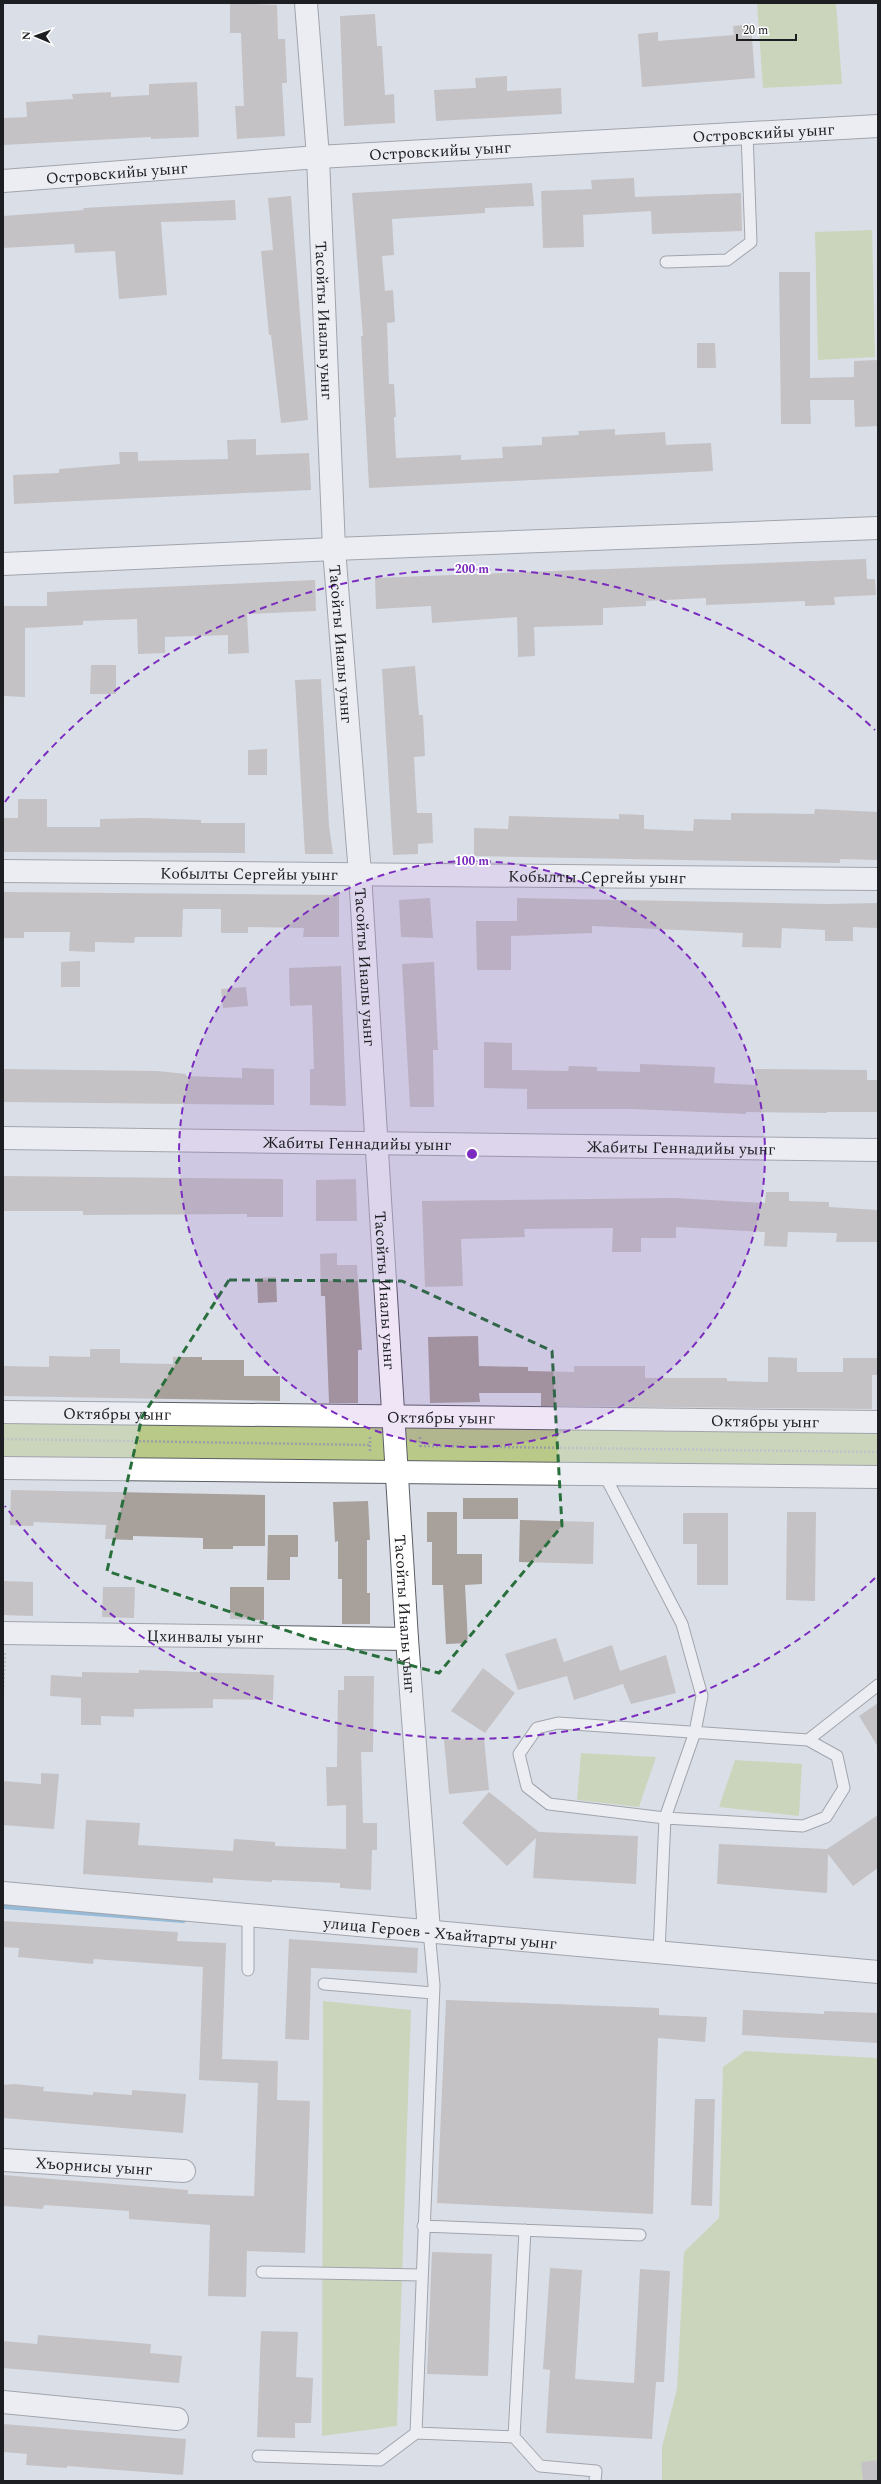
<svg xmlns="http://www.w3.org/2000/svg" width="881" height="2484" font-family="Spectral,serif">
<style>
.green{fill:#b9ca88}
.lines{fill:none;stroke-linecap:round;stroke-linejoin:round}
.stream{stroke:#4491c6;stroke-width:6}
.building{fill:#a8a09b}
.service-casing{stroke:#5b5e65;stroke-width:13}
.minor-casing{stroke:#5b5e65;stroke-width:24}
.tertiary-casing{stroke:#5b5e65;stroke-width:24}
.path{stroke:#9b9fa5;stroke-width:2.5;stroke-dasharray:2 2;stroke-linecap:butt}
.service{stroke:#fff;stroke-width:11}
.minor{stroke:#fff;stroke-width:22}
.tertiary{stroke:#fff;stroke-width:22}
.marked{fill:none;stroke:#286f3c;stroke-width:3;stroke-dasharray:8 5;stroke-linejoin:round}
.ring{fill:none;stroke:#7b2cbf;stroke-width:2;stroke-dasharray:7 5}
.labels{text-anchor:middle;stroke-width:3.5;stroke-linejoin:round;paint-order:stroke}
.street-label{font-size:16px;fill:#1c1e21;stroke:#fff}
.centre{fill:#7b2cbf;stroke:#fff;stroke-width:2}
.ring-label{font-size:12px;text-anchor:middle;font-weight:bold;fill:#7b2cbf;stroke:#fff;stroke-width:3.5;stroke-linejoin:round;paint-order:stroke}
</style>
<rect width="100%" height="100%" fill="#dadfe7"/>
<!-- green -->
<path class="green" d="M757,3H836L842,84L763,88Z
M872,230L875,357L818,360L815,232Z
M3,1419L386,1426L387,1462L3,1460Z
M403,1427L878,1430V1471L404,1462Z
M581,1753L656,1757L639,1807L577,1800Z
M735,1760L802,1764L799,1816L719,1807Z
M323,2001L411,2010L397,2426L322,2436Z
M745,2051L878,2058V2481H662V2447L677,2389L684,2252L719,2218L723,2067Z"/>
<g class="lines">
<!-- stream -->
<path class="stream" d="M3,1906L183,1920"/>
</g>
<!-- building -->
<path class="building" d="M230,3L277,5L278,39H285L287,83H282L285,136L237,139L235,106H244L241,33H230Z
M375,14L377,46H382L385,95L394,94L395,123L344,126L340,16Z
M751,24L755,78L642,87L638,34L658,32V41L734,35L733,26Z
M507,76V91L561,88L562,114L436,121L434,90L476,88L475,78Z
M197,82L199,137L151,139V137L3,145V118L27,117L26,102L73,99L72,94L111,92V97L149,95V84Z
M634,178L635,197L741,193L742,231L652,234L651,211L583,215L584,247L543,248L541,191L592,189L591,180Z
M532,183L534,206L485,208V213L392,219L394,255L382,256L385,291L393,290L395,322L387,323L389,384H394L396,417H394L396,458L461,455V460L503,458L502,447L542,445V437L579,435L578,431L615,429V435L665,432L666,445L711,443L713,471L369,488L361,336H363L352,193Z
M291,196L308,420L281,423L271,335H269L261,251L273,250L268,198Z
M235,200L236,220L161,222L167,295L119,299L115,251L75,253L74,244L3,248V216L84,210L83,208Z
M779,272H810V378L854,377V361L878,360V426L855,427L854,400H810L811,424H781Z
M697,343H715L716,368H697Z
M256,439V455L309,453L311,490L14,504L13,475L59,473V469L120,464L119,452H138V461L228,459L227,440Z
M866,559L867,579H875L876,595L834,597L835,605L805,606V601L706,605V598L646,601V606L603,608V625L534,627L535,656L518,657L517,617L432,623L431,606L376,609L375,578Z
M315,580L316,611L247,614L249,653L228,654V635L165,637V653L138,654L137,619L83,621V625L25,628V697L3,696V606H47V592Z
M91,665H116V694H90Z
M415,666L419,715H423L425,756L414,757L417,813H432L433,843L418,844V854L393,855L382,669Z
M321,679L329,826L333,854H305L295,680Z
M267,749V775H248V750Z
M18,799H47V827H100V819L144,818L201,820V823H245V853L3,852V818H18Z
M815,809L878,812V860L840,859V863L474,856V828L508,829L509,816L619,819V814L644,815V829L693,831L694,819L731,820V813L814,814Z
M3,892L339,895V937H303L304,928L248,927V933H221V909H183L182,937H135L134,943L95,942V952L69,951L70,932H24V938H3Z
M430,898L433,938L401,937L399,900Z
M517,898L826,904L878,903V928L853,927V941H825V930L782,928L781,948L742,947L743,933L592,926V933L511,936V970H477L476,921H517Z
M80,961V987H61V962Z
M434,962L438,1050H433L434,1107H410L402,964Z
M341,966L346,1106L310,1105V1069H314L312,1005L290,1006L289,968Z
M246,987L248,1006L223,1008L221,989Z
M484,1042L512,1043V1070L568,1071L569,1066L597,1067V1071L640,1072V1064L715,1067L714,1083L755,1085V1069L867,1070V1080H878V1112H827V1113L746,1112V1114L633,1109H527V1089L484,1088Z
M242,1068L274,1069V1105L3,1102V1069L157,1071L186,1074V1076L242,1078Z
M3,1176L283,1179V1217H247V1214L83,1215V1211H3Z
M356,1179L357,1221H316V1180Z
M766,1192H789V1201L829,1202V1207L878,1210V1242H836L837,1233L788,1232L787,1247L764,1246L765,1232L676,1227V1238H641V1252H612L613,1228L524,1229L525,1237L461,1239L463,1286L425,1287L422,1201L674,1198L765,1203Z
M337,1253V1265H357L362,1350H358V1403H329L325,1296H321L320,1254Z
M276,1277L277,1302L258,1303L257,1278Z
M478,1336L479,1366L528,1367V1371L574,1372V1366H645V1378H727V1381L768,1382V1357L797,1358V1372H843V1358H878V1375H872V1409L541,1406V1393H479L480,1402L430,1403L428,1337Z
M90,1349H120V1363L173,1364V1357H202V1360H244V1376H280V1401L3,1396V1366L49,1367V1356L90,1357Z
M11,1490L265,1495V1546H233V1549H203V1538L133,1536V1540L105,1539L106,1525L34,1522L33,1526L10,1525Z
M463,1498H518V1519H463Z
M368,1501L370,1540H367V1593H370V1624H342V1579H338V1541L335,1542L333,1502Z
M427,1512H457V1554H482V1584L465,1585L468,1643L446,1644L443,1585H432V1542H427Z
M787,1512H816L815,1601L786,1600Z
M683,1513H728V1585H697V1544H683Z
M520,1520L594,1522L593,1564L519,1562Z
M268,1535H298V1557H290V1580H267Z
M3,1581L33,1582V1616L3,1615Z
M103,1587H135L134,1618L102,1617Z
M230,1587H264V1620L230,1619Z
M556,1638L564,1662L612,1645L620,1671L666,1655L676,1693L631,1704L623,1684L574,1700L567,1676L518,1690L505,1654Z
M483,1668L515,1693L485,1733L451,1711Z
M139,1670L274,1675L273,1700L213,1699V1708L134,1709V1717L101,1716V1725H81V1698L50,1696L51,1675L82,1677V1672L139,1673Z
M344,1676H374L373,1752H361L363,1823H377V1850H372L371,1890L340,1888V1883L272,1880V1882L213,1878V1883L83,1874L86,1820L140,1823L138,1845L233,1851L234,1839L275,1842V1846L346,1849V1805L327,1806L326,1767H337L338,1690H344Z
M878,1703V1747L859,1716Z
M484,1738L489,1790L449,1794L444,1740Z
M41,1773L59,1774L54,1829L3,1825V1781L41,1784Z
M489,1792L539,1832L638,1836L636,1884L533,1878L536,1838L507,1866L462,1823Z
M878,1815V1868L853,1886L828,1854L827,1893L717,1884L719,1844L827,1849Z
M3,1921L178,1932L177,1941L226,1943L222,2059L278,2061L277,2100L310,2101L305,2253L247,2251L246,2297L208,2296L210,2225L129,2219V2211L44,2205L43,2209L3,2206V2175L188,2190V2194L254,2196L258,2083L199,2080L203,1967L94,1959L93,1964L18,1957L19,1948L3,1947Z
M289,1939L418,1948L417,1973L311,1968L309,2040L285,2039Z
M446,2000L659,2008V2015L707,2017L705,2042L658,2038L653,2214L437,2203Z
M743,2010L824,2014V2011L878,2013V2043L742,2035Z
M14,2084L44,2087L43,2091L93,2095V2092L132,2095V2090L186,2094L183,2133L3,2118V2085Z
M695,2099H715L712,2206L691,2205Z
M432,2252L492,2254L488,2376L427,2374Z
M550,2268L582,2270L575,2379L634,2383L640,2269L670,2271L664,2382H656L652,2439L546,2433L550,2370L543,2369Z
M261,2331L298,2332L296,2377L313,2378L311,2423H295V2438L257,2437Z
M38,2335L151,2344L150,2353L182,2356L179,2383L3,2368V2341L37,2344Z
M3,2424L186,2439L183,2475L67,2466V2468L26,2465L27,2454L3,2452Z
M878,2460V2481H863L861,2462Z"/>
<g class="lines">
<defs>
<path id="service" d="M666,262L727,260L751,242L747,133
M604,1474L682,1624L702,1696L695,1732L665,1818L659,1952
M558,1723L808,1740L837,1756L844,1788L826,1817L803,1826L665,1818L549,1804L527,1787L519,1754L537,1728Z
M808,1740L878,1685
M248,1970V1915
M324,1984L433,1993
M423,2226L640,2235
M262,2272L421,2275
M416,2433L514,2437L525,2230
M514,2437L540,2466L596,2471L595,2481
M258,2456L380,2460L416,2433L434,1985L429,1931"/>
<g id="minor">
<path id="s1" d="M306,3L318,157L334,549L360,874L407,1639L429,1931"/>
<path id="s2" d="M3,181L318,157L878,126"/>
<path id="s3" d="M3,871L878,879"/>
<path id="s4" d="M3,1138L878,1150"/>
<path id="s5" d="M3,1633L407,1639"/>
<path id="s6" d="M3,2160L184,2171"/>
<path d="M3,2402L177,2419"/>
</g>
<g id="tertiary">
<path d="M3,564L334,549L878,528"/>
<path id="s7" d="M3,1412L878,1422"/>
<path d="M3,1468L878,1477"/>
<path id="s8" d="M3,1893L878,1972"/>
</g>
</defs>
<!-- service casing -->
<use href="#service" class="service-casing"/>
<!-- minor casing -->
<use href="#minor" class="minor-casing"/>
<!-- tertiary casing -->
<use href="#tertiary" class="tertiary-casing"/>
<!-- path -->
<path class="path" d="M3,1439L370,1445
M420,1446L878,1452
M420,1447V1436
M370,1451V1436
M3,1691L5,1653"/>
<!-- service -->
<use href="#service" class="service"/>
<!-- minor -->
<use href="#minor" class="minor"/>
<!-- tertiary -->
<use href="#tertiary" class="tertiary"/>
</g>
<!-- marked area -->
<path d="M0 0H881V2484H0ZM229,1280L402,1281L552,1351L562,1526L439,1673L309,1638L107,1571L142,1417Z" fill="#dadfe7" fill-opacity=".55" fill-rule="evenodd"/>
<path class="marked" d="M229,1280L402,1281L552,1351L562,1526L439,1673L309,1638L107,1571L142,1417Z"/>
<!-- distance rings -->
<circle cx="472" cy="1154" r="293" fill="#7b2cbf" fill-opacity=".12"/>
<g class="ring">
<circle cx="472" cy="1154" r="293"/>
<path d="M875 1578A585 585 0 0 1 5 1506M5 802A585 585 0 0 1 875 730"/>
</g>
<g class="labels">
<!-- street labels -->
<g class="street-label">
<text dy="6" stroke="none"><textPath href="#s2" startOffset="762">Островскийы уынг</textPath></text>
<text dy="6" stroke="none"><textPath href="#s2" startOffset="438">Островскийы уынг</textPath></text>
<text dy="6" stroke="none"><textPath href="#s2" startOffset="114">Островскийы уынг</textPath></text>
<text dy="6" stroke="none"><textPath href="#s1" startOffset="318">Тасойты Иналы уынг</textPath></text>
<text dy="6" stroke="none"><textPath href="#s1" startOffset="642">Тасойты Иналы уынг</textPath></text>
<text dy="6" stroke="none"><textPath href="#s3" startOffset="246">Кобылты Сергейы уынг</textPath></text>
<text dy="6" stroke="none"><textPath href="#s3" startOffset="594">Кобылты Сергейы уынг</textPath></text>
<text dy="6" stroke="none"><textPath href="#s1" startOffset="966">Тасойты Иналы уынг</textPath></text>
<text dy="6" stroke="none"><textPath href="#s4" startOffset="354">Жабиты Геннадийы уынг</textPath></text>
<text dy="6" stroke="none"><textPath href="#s4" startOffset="678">Жабиты Геннадийы уынг</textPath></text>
<text dy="6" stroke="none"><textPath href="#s1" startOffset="1290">Тасойты Иналы уынг</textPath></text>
<text dy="6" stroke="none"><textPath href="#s7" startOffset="114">Октябры уынг</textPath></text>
<text dy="6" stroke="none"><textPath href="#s7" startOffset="438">Октябры уынг</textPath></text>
<text dy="6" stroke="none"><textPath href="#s7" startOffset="762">Октябры уынг</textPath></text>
<text dy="6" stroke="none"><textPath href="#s1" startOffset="1614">Тасойты Иналы уынг</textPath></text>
<text dy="6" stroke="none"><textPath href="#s5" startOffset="202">Цхинвалы уынг</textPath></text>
<text dy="6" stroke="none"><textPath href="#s8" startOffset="439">улица Героев - Хъайтарты уынг</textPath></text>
<text dy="6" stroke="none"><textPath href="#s6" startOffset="91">Хъорнисы уынг</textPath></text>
</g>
</g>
<circle cx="472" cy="1154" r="6" class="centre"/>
<g class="ring-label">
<text x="472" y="573">200 m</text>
<text x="472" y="865">100 m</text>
</g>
<!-- border -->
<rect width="881" height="2484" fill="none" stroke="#1c1e21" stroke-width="8"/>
<!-- north arrow -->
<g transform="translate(36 36) rotate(272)" stroke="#ffffff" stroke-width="3" paint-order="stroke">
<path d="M0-3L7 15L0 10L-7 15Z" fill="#1c1e21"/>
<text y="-6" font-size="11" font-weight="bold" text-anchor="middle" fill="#1c1e21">N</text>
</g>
<!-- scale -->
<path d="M737 34v6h59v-6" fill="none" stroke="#1c1e21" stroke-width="2"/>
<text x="743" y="34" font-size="12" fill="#1c1e21" stroke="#ffffff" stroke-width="3" paint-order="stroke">20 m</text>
</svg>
